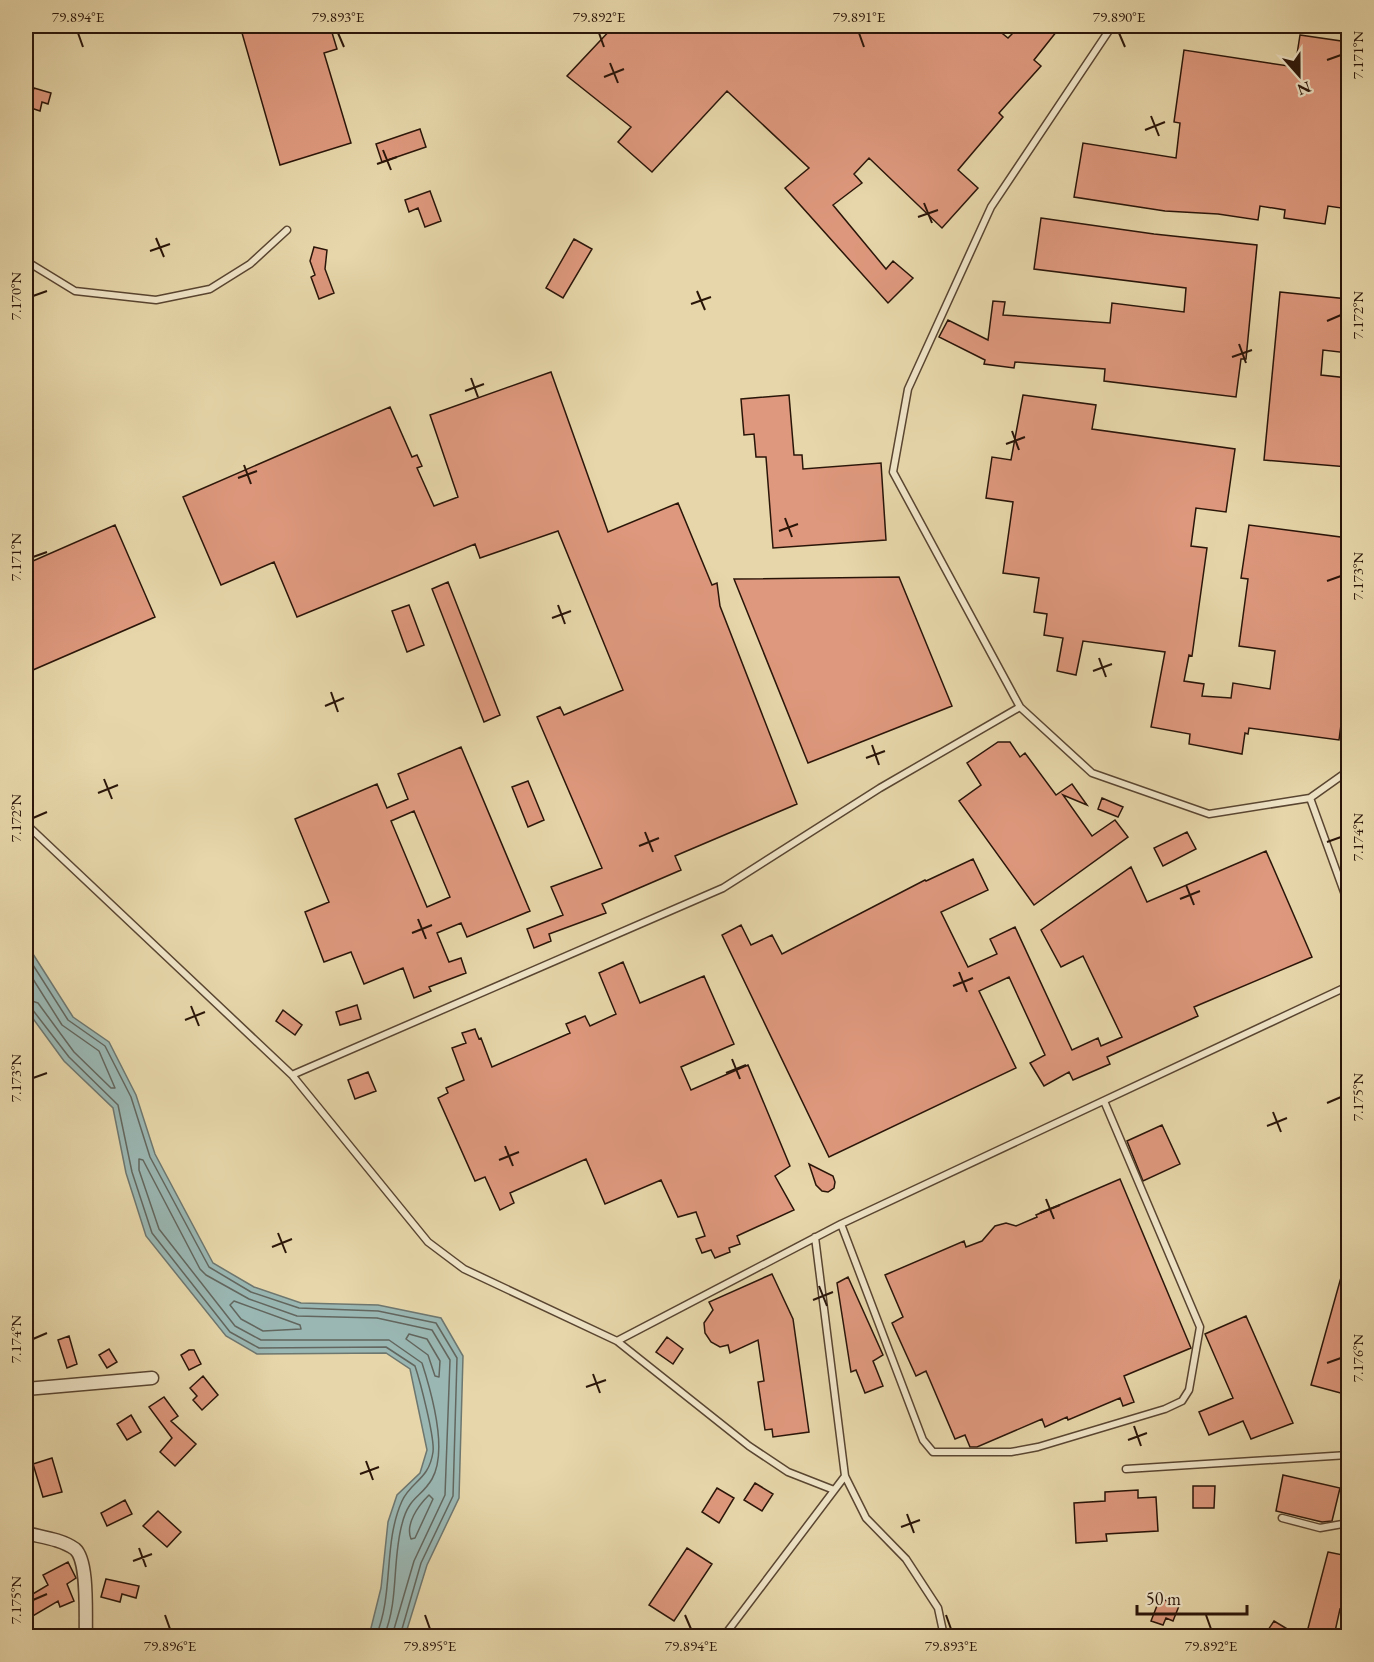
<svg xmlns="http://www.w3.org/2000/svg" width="1374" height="1662" font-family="'EB Garamond',serif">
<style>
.water{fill:#9ab7b3;stroke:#6d766f;stroke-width:1.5}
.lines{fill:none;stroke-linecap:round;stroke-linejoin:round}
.shore{stroke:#62665e;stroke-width:1.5}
.building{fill:#de987d;stroke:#2a1509;stroke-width:1.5;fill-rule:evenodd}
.lane-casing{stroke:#594531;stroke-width:9}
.street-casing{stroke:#594531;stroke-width:15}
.lane{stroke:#efe4c7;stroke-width:6}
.street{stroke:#efe4c7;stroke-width:12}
.ticks{fill:none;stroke:#2a1509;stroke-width:2}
.neatline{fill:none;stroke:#2a1509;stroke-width:2}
.ticks-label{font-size:15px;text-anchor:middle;fill:#2a1509}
</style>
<rect width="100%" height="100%" fill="#e6d6a9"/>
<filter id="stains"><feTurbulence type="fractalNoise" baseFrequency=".00333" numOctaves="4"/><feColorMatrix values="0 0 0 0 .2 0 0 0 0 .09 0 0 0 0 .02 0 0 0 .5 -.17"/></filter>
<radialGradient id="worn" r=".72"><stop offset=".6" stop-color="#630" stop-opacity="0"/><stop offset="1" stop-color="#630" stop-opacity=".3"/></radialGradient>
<!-- water -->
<path class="water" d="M26,943L73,1017L109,1042L136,1095L155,1154L213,1263L254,1287L301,1303L378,1305L441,1318L463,1356L459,1498L427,1565L405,1636H369L381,1588L388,1522L397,1495L420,1473L427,1450L410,1369L386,1353L257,1354L226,1336L146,1236L126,1173L113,1108L64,1061L26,1009Z"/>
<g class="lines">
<!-- shore -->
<path class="shore" d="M26,954L68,1020L105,1046L131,1097L150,1157L209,1267L251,1292L299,1308L378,1311L436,1323L457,1358L453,1496L421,1563L400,1636
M26,968L62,1025L99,1051L115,1088H111L74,1052L38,1003L26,999
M26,1007L32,1009L69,1057L118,1105L132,1172L152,1233L230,1332L259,1348L386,1347L415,1366C420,1381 435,1438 433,1452C429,1480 411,1481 402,1501C383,1543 394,1594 376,1636
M234,1301L300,1325L301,1329L263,1331L241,1319L230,1305Z
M409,1334L427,1339L440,1361L439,1377L435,1376L428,1355L406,1339Z
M429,1495L433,1499L415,1538L411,1539C405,1524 418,1506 429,1495Z
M384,1636C399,1601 392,1560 402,1524C409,1496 421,1498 432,1479C448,1451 432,1394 422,1363L389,1340H261L235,1326L159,1229L139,1170V1159L143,1160L200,1269L206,1275L249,1299L297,1316L377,1318L432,1330L450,1360L445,1495L414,1561L392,1636"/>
</g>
<!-- building -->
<path class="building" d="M240,26H330L337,49L324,53L351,143L280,165Z
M614,26H993L1008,38L1020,26H1061L1034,60L1041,66L999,113L1003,117L958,170L978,188L942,228L869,158L854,174L862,183L833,205L886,269L893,261L913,278L888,303L785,188L809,168L727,91L652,172L618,142L631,127L567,76Z
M1300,35L1348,42V209L1328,206L1325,224L1284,218L1285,210L1260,206L1258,220L1218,214L1165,211L1074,197L1083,143L1176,158L1180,123L1174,122L1184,50L1295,67Z
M34,88L51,93L48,104L42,102L40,111L28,107Z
M420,129L426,147L382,162L376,144Z
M430,191L441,221L425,227L418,208L409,212L405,200Z
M1041,218L1154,234L1257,245L1246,359H1241L1236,397L1104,381L1105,369L1015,362L1014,368L984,364L985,360L939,337L948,320L988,340L993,301L1005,302L1003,315L1110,323L1112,303L1184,312L1186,288L1034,269Z
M574,239L592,249L563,298L546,288Z
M314,247L327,250L325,269L334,293L319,299L311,277L315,275L310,261Z
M1280,292L1348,299V353L1323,350L1321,375L1348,378V467L1264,460Z
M551,372L608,532L678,503L712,585L717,583L720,606L797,804L675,856L681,870L602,904L606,913L549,934L551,941L534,948L527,929L563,915L551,887L602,868L537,717L560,707L564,715L623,690L558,531L480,558L475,544L297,617L274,562L221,585L183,497L390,407L412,457L417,455L422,466L417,468L434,506L458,497L430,415Z
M789,395L794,455H802L803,469L881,463L886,540L773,548L766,457H756L754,434L744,435L741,399Z
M1023,395L1096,405L1092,429L1235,449L1226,512L1196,508L1191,546L1207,548L1192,656L1189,655L1184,681L1204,684L1202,696L1231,698L1233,683L1270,689L1275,651L1239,646L1248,579L1241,578L1249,525L1348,538V671L1339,740L1249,728L1248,734L1245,733L1242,754L1189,744L1190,734L1151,727L1165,652L1083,641L1076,675L1057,671L1063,638L1044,635L1047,614L1034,612L1039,578L1003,573L1013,502L986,498L992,457L1011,460Z
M115,525L155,617L26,673V564Z
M899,577L952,706L808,763L734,579Z
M448,582L500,715L484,722L432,589Z
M409,605L424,645L407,652L392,611Z
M998,742H1010L1020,757L1025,753L1056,795L1072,784L1087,805L1063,795L1092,836L1115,820L1128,837L1034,905L959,801L981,785L967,763Z
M461,747L530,911L467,937L461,923L437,933L449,962L461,958L466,973L429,987L431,991L414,998L403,968L364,984L351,952L324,962L305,912L329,902L295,819L377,784L387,808L408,799L398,774ZM414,811L450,897L427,907L391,821Z
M528,781L544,820L528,827L512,787Z
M1102,798L1123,807L1118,817L1098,809Z
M1187,832L1196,849L1163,866L1154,848Z
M1266,851L1312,957L1194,1007L1198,1016L1107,1057L1110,1064L1073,1080L1069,1072L1044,1086L1030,1063L1045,1055L1009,977L979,991L1016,1068L829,1157L722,935L741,925L751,945L772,935L782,954L925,880L926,881L973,859L988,890L941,912L968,967L997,954L990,939L1015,927L1072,1050L1098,1038L1101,1046L1122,1037L1083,956L1061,967L1041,930L1131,867L1147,902Z
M623,962L640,1003L704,976L734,1044L681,1067L691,1090L748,1065L790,1166L775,1176L794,1210L737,1236L740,1244L729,1248L730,1252L715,1258L711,1250L702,1253L696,1239L705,1236L696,1212L678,1217L661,1180L605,1204L586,1159L510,1193L514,1203L500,1210L485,1177L475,1181L438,1098L448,1093L446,1088L464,1080L452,1048L466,1043L462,1033L475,1029L479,1039L481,1038L492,1067L570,1033L566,1024L585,1016L590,1026L616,1014L599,973Z
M357,1005L361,1019L340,1025L336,1012Z
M283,1010L302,1025L295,1035L276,1021Z
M368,1072L376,1091L355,1099L348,1080Z
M1162,1125L1180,1164L1143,1181L1127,1141Z
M809,1164L833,1176L835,1182L834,1188L828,1192L822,1191L816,1185Z
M1120,1179L1191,1348L1124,1376L1134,1402L1123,1406L1120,1398L1068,1420L1067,1417L1045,1427L1042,1419L977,1447H970L965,1435L955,1439L926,1371L916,1376L892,1323L903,1317L885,1275L964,1241L966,1247L982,1241L995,1226L1006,1223L1016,1226L1037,1217L1036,1215Z
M1345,1263H1348V1395L1311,1385Z
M772,1274L793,1319L809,1432L773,1437L772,1429L765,1430L758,1382L764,1381L758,1340L730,1353L728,1345L720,1347L711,1342L705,1333L704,1323L713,1310L709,1302Z
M848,1277L883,1355L873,1361L883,1386L865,1393L856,1370L851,1372L837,1283Z
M1246,1316L1293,1423L1251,1439L1243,1421L1209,1435L1199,1412L1233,1398L1205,1334Z
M69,1336L77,1364L67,1368L58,1340Z
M667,1337L683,1349L673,1364L656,1352Z
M109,1349L117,1362L107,1368L99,1355Z
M189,1350H194L201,1364L189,1370L181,1355Z
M203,1376L218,1395L202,1410L193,1400L197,1396L190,1388Z
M164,1397L178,1416L171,1421L196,1444L175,1466L160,1452L172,1438L149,1407Z
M131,1415L141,1432L127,1440L117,1424Z
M52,1458L62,1492L43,1497L33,1464Z
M1283,1475L1340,1488L1332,1521L1322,1522L1276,1511Z
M755,1483L773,1494L762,1511L744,1500Z
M1193,1486H1215L1214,1508H1193Z
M717,1488L734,1498L719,1523L702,1512Z
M1138,1490V1498L1156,1497L1158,1531L1106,1534L1107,1541L1076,1543L1074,1503L1105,1501V1492Z
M125,1500L132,1514L107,1526L101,1513Z
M158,1511L181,1532L167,1547L143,1526Z
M687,1548L712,1564L674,1621L649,1605Z
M1328,1552L1348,1556V1611L1340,1609L1334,1636H1306Z
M68,1562L76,1578L67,1584L74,1601L60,1607L58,1601L26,1620V1598L48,1585L43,1575Z
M106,1579L139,1586L136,1598L122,1594L120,1602L101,1597Z
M1160,1598L1179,1606L1173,1621L1166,1618L1163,1625L1151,1621Z
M1274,1621L1299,1636H1264Z"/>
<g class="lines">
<defs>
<path id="lane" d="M1112,26L991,207L908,389L893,472L1020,707L1092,773L1209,814L1310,798L1348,771
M26,261L75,291L156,300L210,289L250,264L287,230
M1310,798L1348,903
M26,824L292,1075L428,1242L464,1269L617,1341L749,1446L788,1472L834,1490
M292,1075L723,888L880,788L1020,707
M841,1224L923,1440L933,1452H1011L1038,1447L1165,1409L1182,1401L1189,1390L1200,1327L1104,1101
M815,1237L845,1476L866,1518L906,1559L938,1608L944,1636
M617,1341L841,1224L1346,987L1348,983
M1126,1469L1348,1455
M1282,1518L1320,1528L1348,1523
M724,1636L845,1476"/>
<path id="street" d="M26,1389L152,1378
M26,1533C41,1537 61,1539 75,1549C89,1561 85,1617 86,1636"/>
</defs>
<!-- lane casing -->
<use href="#lane" class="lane-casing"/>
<!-- street casing -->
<use href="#street" class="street-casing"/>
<!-- lane -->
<use href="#lane" class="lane"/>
<!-- street -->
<use href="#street" class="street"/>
</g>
<!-- ticks -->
<path class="ticks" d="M78,33L83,47M338,33L344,47M599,33L604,47M859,33L864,47M1119,33L1125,47M1327,60L1341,55M610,63L618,83M604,77L624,69M1151,116L1159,136M1145,130L1165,122M383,150L391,170M377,164L397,157M924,203L932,223M918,217L938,210M156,238L164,257M150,251L170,244M697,291L705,310M33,296L47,291M691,304L711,297M1327,321L1341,315M1239,344L1246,363M1232,357L1252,350M471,378L478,397M465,391L484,384M1012,431L1019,450M1006,444L1025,437M244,465L251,484M238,478L257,471M785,518L792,537M779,531L798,524M33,557L47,552M1327,581L1341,576M558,605L565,624M552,618L571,611M1099,658L1106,677M1093,671L1112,664M331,692L338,712M325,706L344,698M872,745L879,765M866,758L885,751M104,779L112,799M98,793L118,785M33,818L47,812M645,832L653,852M1327,842L1341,837M639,846L659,838M1186,885L1194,905M1180,899L1200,891M418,919L426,939M412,933L432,925M959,972L967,992M953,986L973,978M191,1006L199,1026M185,1020L205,1012M732,1059L740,1079M726,1073L746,1065M33,1078L47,1073M1327,1103L1341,1097M1273,1112L1281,1132M1267,1126L1287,1118M505,1146L513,1166M499,1160L519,1152M1046,1199L1054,1219M1040,1213L1060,1205M278,1233L286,1253M272,1247L292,1239M819,1286L827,1306M813,1300L833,1292M33,1339L47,1333M1327,1363L1341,1358M593,1374L600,1393M586,1387L606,1380M1134,1426L1141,1446M1128,1440L1147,1433M366,1461L373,1480M360,1474L379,1467M907,1514L914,1533M901,1527L920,1520M139,1548L146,1567M133,1561L152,1554M33,1600L47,1594M165,1615L170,1629M425,1615L430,1629M685,1615L691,1629M946,1615L951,1629M1206,1615L1211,1629"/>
<!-- margin -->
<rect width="1374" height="1662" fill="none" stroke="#e6d6a9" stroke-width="66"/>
<!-- north arrow -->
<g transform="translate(1299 75) rotate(159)" stroke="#efe4c7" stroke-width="4.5" paint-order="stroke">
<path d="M0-4.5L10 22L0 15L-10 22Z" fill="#2a1509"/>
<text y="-9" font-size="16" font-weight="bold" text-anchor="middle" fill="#2a1509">N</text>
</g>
<!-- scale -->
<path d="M1137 1605v9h110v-9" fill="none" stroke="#2a1509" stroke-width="3"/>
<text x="1146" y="1605" font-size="18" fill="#2a1509" stroke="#efe4c7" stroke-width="4.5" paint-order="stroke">50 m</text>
<rect x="33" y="33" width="1308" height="1596" class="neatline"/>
<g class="ticks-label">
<text x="78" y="22">79.894°E</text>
<text x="338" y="22">79.893°E</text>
<text x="599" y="22">79.892°E</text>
<text x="859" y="22">79.891°E</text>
<text x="1119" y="22">79.890°E</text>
<text transform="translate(1358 55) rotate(-90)" y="5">7.171°N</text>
<text transform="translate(16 296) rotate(-90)" y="5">7.170°N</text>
<text transform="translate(1358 315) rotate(-90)" y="5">7.172°N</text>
<text transform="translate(16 557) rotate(-90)" y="5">7.171°N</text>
<text transform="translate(1358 576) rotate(-90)" y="5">7.173°N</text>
<text transform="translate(16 818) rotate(-90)" y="5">7.172°N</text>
<text transform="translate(1358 837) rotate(-90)" y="5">7.174°N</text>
<text transform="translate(16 1078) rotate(-90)" y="5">7.173°N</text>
<text transform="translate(1358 1097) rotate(-90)" y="5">7.175°N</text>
<text transform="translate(16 1339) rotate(-90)" y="5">7.174°N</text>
<text transform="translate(1358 1358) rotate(-90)" y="5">7.176°N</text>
<text transform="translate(16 1600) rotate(-90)" y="5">7.175°N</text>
<text x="170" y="1651">79.896°E</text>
<text x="430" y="1651">79.895°E</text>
<text x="691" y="1651">79.894°E</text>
<text x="951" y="1651">79.893°E</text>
<text x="1211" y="1651">79.892°E</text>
</g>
<rect width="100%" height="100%" filter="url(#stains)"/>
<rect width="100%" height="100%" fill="url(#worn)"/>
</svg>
